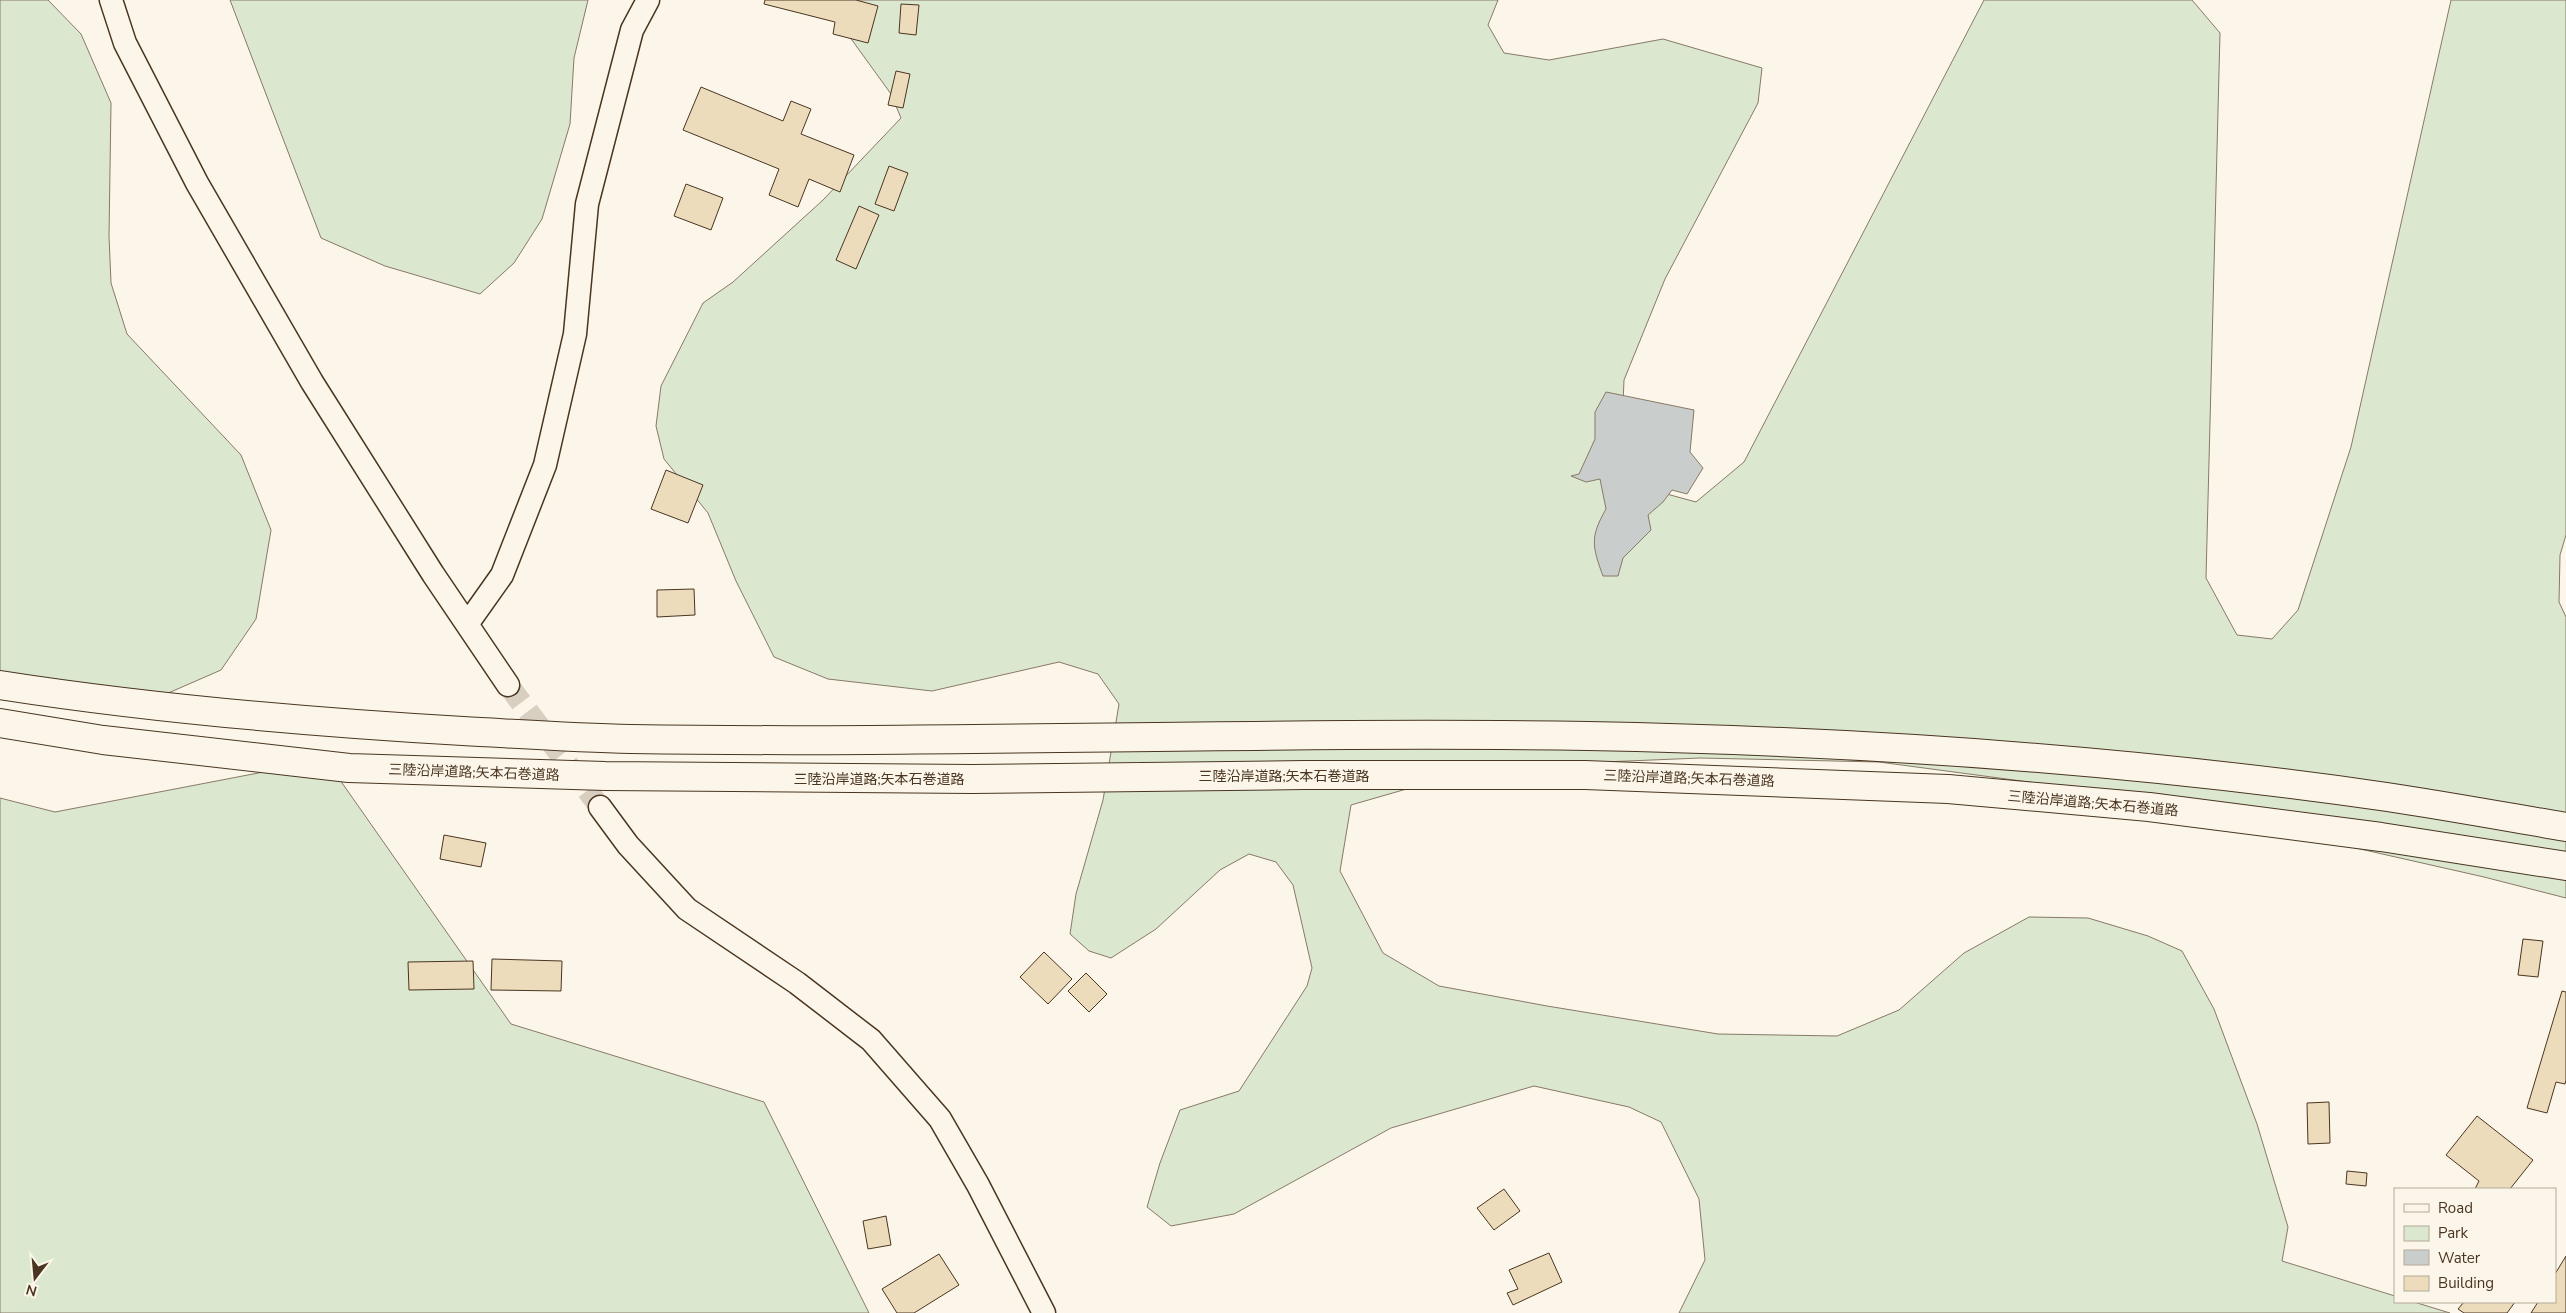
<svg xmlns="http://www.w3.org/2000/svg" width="2566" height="1313" font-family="'Nunito Sans','Noto Sans JP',sans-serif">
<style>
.green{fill:#dce7d0;stroke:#887966}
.water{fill:#c9cecd;stroke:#887966}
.building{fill:#ecdcbc;stroke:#4a3520}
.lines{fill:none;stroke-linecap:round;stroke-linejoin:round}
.minor-tunnel{stroke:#d8cfc1;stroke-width:22;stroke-dasharray:22 11;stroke-linecap:butt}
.minor-casing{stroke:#4a3520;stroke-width:25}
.highway-casing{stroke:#4a3520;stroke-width:30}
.minor{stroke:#fbf6e9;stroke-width:22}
.highway{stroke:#fbf6e9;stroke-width:28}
.labels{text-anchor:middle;stroke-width:4;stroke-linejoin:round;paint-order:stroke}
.street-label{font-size:14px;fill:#4a3520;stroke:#fbf6e9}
</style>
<rect width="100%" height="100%" fill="#fbf6e9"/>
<!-- green -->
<path class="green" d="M0,0H48L81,34L111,103L109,236L111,283L127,334L241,455L271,530L256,619L221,670L150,701L0,674Z
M230,0H588L574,58L570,124L542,219L514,263L480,294L385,266L321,238Z
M823,0H1498L1488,25L1504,53L1549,60L1663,39L1762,68L1758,103L1665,279L1624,380L1622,428L1663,493L1696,502L1744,462L1984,0H2192L2220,33L2206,578L2237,635L2272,639L2298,610L2351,447L2451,0H2566V535L2560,555L2559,602L2566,617V898L2484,877L2294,834L2074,788L1879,762L1700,758L1483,767L1351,805L1340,871L1383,953L1439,986L1547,1006L1718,1034L1837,1036L1899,1010L1964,953L2029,917L2088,918L2148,936L2182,951L2214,1009L2257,1124L2288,1227L2282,1261L2395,1296V1302H2414L2450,1313H1679L1705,1260L1699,1199L1661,1122L1629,1107L1534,1086L1391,1128L1234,1214L1171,1226L1147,1207L1160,1163L1180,1110L1239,1091L1307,986L1312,968L1293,885L1276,862L1249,854L1220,870L1156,929L1111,958L1089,951L1070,934L1076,894L1103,800L1119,704L1098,674L1059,662L932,691L828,679L774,657L736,581L708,513L664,459L656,426L661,386L703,303L733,282L823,200L901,118L891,94Z
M326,760L511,1024L764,1102L869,1313H0V798L55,812Z"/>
<!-- water -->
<path class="water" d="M1606,392L1694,410L1690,452L1703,468L1687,494L1672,490L1663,502L1648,515L1651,530L1623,558L1618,576H1603C1592,546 1590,537 1606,509L1600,479L1586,482L1571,476L1579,474L1595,439V412Z"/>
<!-- building -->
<path class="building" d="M765,0H856L878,6L868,43L833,34L835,22L764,4Z
M901,4L919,5L916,35L899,33Z
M896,71L910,74L903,108L888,105Z
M701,87L783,121L791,101L811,109L801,134L854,155L840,192L809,179L798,207L769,195L779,169L683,130Z
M889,166L908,173L894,211L875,204Z
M686,184L723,198L711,230L674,216Z
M859,206L879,215L856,269L836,260Z
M666,470L703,485L688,523L651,509Z
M694,589L695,615L657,617V590Z
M444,835L486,843L481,867L440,859Z
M2523,939L2543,941L2538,977L2518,975Z
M1044,952L1072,979L1048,1004L1020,977Z
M492,959L562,961L561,991L491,990Z
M473,961L474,989L409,990L408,962Z
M1086,973L1107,994L1089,1012L1068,991Z
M2562,991L2566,992V1080L2565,1084L2556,1082L2547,1113L2527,1108Z
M2329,1102L2330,1143L2308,1144L2307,1103Z
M2477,1116L2533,1160L2510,1189H2475L2479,1181L2446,1155Z
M2347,1171L2367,1173L2366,1186L2346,1184Z
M1504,1189L1520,1211L1494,1230L1477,1208Z
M886,1216L891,1245L868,1249L863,1221Z
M1549,1253L1562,1282L1513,1305L1507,1293L1518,1289L1509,1270Z
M939,1254L959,1285L914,1313H897L882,1289Z
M2566,1256V1313H2531L2538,1302H2555V1274Z
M2464,1302H2515L2507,1313H2464L2458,1309Z"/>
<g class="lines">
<!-- minor-tunnel -->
<path class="minor-tunnel" d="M508,685L600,807"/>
<defs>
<path id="minor" d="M111,0L125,43L197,183L312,382L433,574L508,685
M468,623L502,575L545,465L575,334L587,204L632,30L648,0
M600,807L628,845L687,909L797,983L871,1040L940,1119L978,1185L1044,1313"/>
<path id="highway" d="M0,685C154,709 308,722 463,731C519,734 575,738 631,739C950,744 1269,731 1588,736C1855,741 2123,759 2387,797C2447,806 2507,817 2566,827
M0,723L103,740L349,768L605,776L972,779L1305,775H1585L1948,789L2149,807L2381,837L2566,866"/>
</defs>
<!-- minor casing -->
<use href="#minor" class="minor-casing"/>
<!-- highway casing -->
<use href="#highway" class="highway-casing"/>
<!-- minor -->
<use href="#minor" class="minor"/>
<!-- highway -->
<use href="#highway" class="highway"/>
</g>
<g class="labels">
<!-- street labels -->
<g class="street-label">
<text transform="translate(474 772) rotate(2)" y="5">三陸沿岸道路;矢本石巻道路</text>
<text x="1284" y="781">三陸沿岸道路;矢本石巻道路</text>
<text transform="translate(1689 778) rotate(2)" y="5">三陸沿岸道路;矢本石巻道路</text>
<text x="879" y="784">三陸沿岸道路;矢本石巻道路</text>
<text transform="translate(2093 803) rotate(5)" y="5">三陸沿岸道路;矢本石巻道路</text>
</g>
</g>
<!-- legend -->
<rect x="2394" y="1188" width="162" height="115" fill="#fbf6e9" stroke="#b4a999"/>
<rect x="2404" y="1204" width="25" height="8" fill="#fbf6e9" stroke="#b4a999"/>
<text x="2438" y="1213" font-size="15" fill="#4a3520">Road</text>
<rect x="2404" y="1226" width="25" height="15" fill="#dce7d0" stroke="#b4a999"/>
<text x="2438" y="1238" font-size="15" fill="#4a3520">Park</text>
<rect x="2404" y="1250" width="25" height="15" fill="#c9cecd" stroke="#b4a999"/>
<text x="2438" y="1263" font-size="15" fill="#4a3520">Water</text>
<rect x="2404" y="1276" width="25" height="15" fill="#ecdcbc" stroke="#b4a999"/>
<text x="2438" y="1288" font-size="15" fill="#4a3520">Building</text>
<!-- north arrow -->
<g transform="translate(35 1278) rotate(196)" stroke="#fbf6e9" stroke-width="4" paint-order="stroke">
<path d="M0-4L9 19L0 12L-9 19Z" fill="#4a3520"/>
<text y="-8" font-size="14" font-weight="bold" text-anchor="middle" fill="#4a3520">N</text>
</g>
</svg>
